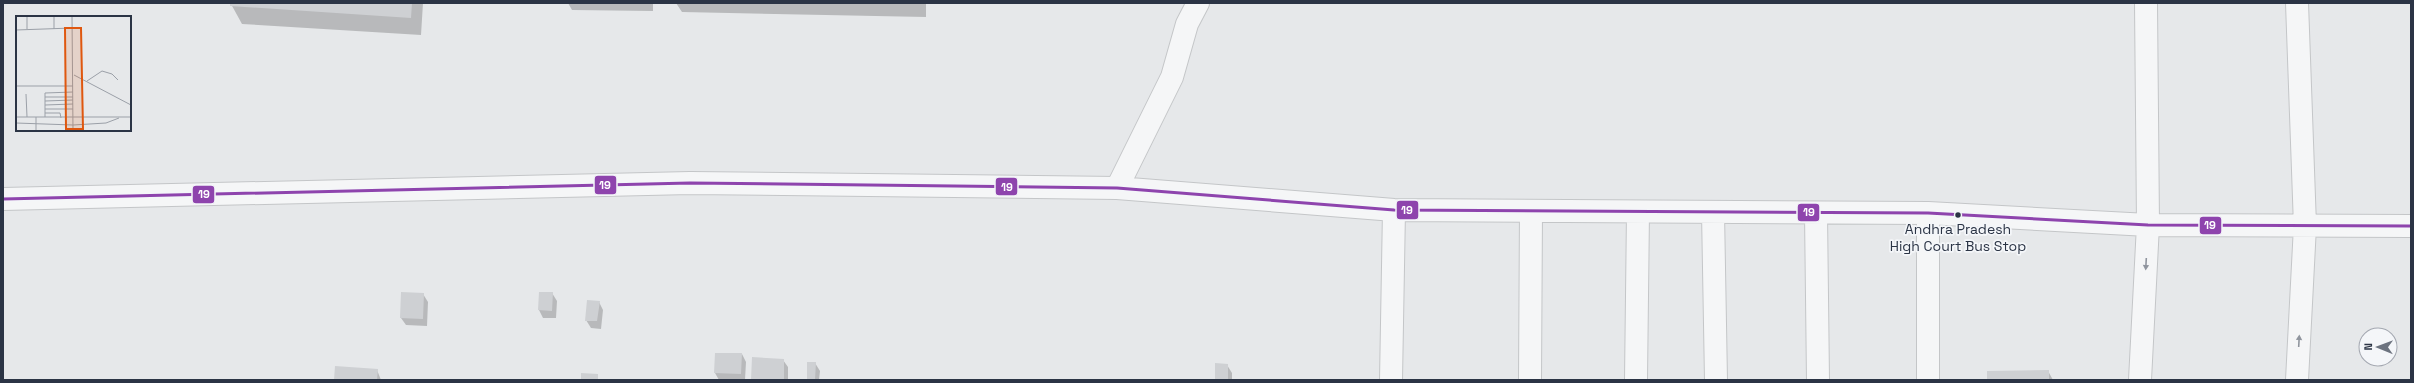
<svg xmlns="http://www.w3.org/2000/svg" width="2414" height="383" font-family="'Space Grotesk',sans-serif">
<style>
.shadow{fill:#0003}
.building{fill:#ced0d3}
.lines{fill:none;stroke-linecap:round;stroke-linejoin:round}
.minor-casing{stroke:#c4c6c8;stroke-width:24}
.minor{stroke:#f5f6f7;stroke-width:22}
.bus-1-casing{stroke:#f4f6f9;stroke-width:6}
.bus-1{stroke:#8e44ad;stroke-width:3}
.oneway{fill:#90959e}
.bus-dot{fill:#2b3445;stroke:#f4f6f9;stroke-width:1.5}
.labels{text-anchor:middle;stroke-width:3.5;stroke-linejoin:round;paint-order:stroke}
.bus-label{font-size:14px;fill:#2b3445;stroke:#f4f6f9}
.inset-road{fill:none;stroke:#9ba0a8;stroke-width:1}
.view{fill:#df570f;fill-opacity:0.15;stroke:#df570f;stroke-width:2}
.inset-edge{fill:none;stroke:#2b3445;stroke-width:2}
.line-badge{stroke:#f4f6f9;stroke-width:1.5}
.badge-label{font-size:11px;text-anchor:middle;font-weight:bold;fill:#fff}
</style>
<rect width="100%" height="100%" fill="#e6e8ea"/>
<!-- shadow -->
<path class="shadow" d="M202,3H423L421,35L242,24L231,4Z
M568,3H653V11L572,10Z
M676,3H926V17L682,12Z
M540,293H552L557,301L556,318H543L539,310Z
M423,294L428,302L427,326L406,325L401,318Z
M599,302L603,310L601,329L591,328L586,320Z
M742,354L746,362L745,380H719L715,373Z
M783,360L788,367V380H752Z
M815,363L820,371L819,380H808Z
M1227,365L1232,373V380H1216Z
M377,370L381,380H335Z
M2048,371L2053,380H1988Z"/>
<!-- building -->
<path class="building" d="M230,3H412L411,18L230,6Z
M401,292L424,293L423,319L400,318Z
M539,292H553L552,311L538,310Z
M587,300L600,301L597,321H585Z
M715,353H742L741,374L714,373Z
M752,357L784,359V380H751Z
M807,362H816L815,380H807Z
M1215,363L1228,364V380H1215Z
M335,366L378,369L377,380H334Z
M2049,370V380H1987V371Z
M581,373L598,374V380H581Z"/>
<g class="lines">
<defs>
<path id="minor" d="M2297,3L2305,226L2297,380
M1117,188L1172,77L1187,24L1198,3
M3,199L690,183L1117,188L1394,210L1928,213L2148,225L2411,226
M1713,212L1716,380
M1816,213L1818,380
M1391,380L1394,210
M1530,380L1531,211
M1636,380L1638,212
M1928,380V213
M2140,380L2148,225L2146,3"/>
</defs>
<!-- minor casing -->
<use href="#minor" class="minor-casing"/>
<!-- minor -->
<use href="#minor" class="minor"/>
<defs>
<path id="bus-1" d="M3,199L690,183L1117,188L1394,210L1928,213L2148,225L2411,226"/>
</defs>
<!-- bus-1 casing -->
<use href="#bus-1" class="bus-1-casing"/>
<!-- bus-1 -->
<use href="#bus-1" class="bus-1"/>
</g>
<!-- one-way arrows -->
<defs><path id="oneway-solid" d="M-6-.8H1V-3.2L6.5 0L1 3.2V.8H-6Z"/></defs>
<g class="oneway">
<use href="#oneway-solid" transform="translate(2146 264) rotate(93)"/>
<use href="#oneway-solid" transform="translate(2299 341) rotate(-87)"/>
</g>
<!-- markers -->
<circle class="bus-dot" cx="1958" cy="215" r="3.5"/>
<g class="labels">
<!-- bus labels -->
<g class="bus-label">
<text x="1958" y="234">Andhra Pradesh<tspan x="1958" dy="17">High Court Bus Stop</tspan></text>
</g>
</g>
<!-- overview -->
<g transform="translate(16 16)">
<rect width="115" height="115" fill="#e6e8ea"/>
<path class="inset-road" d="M11,0V13M56,0L57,115M38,13V0M0,14L56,12M58,59L115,89M71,65L86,55L96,58L102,64M0,70H57M10,78L11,101M29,81H57M29,85L57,84M29,89L57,88M29,93H57M29,97H44L45,102M0,101H115M20,101V115M29,101V77L57,76M0,107L57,109L90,107L103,102"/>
<path class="view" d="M49,12H65L67,113H50Z"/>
<rect width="115" height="115" class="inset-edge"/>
</g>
<g class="line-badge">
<rect x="594" y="175" width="23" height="20" rx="4" fill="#8e44ad"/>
<rect x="995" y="177" width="23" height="19" rx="4" fill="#8e44ad"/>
<rect x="192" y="185" width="23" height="19" rx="4" fill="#8e44ad"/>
<rect x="1396" y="200" width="23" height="20" rx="4" fill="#8e44ad"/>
<rect x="1797" y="203" width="23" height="19" rx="4" fill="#8e44ad"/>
<rect x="2199" y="216" width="23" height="19" rx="4" fill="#8e44ad"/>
</g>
<g class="badge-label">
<text x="605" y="189">19</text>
<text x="1007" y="191">19</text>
<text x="204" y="198">19</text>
<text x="1407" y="214">19</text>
<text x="1809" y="216">19</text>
<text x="2210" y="229">19</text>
</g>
<!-- border -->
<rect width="2414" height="383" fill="none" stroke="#2b3445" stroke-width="8"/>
<!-- north arrow -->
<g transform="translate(2378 347) rotate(271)"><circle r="19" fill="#f4f6f9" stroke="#a4a8b1"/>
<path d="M0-3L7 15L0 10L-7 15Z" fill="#6c737f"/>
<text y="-6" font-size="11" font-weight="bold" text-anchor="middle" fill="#2b3445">N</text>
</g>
</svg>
